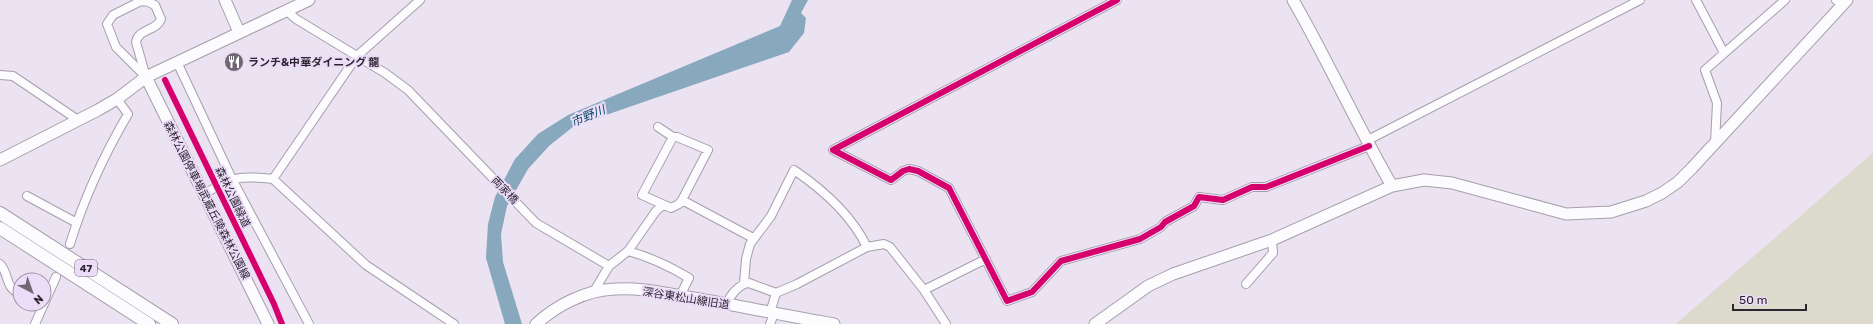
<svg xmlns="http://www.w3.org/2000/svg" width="1873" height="324" font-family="Rubik,'Noto Sans JP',sans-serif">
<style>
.green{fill:#dbdacc}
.water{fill:#88a8be}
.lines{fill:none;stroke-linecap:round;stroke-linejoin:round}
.street-casing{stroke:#a69fab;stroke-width:10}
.secondary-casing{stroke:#a69fab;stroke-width:13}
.primary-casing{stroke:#a69fab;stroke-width:14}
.street{stroke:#fcfbfd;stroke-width:8}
.secondary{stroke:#fcfbfd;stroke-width:11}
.primary{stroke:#fcfbfd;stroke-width:12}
.cycleway-casing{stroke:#ecdcf8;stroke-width:8}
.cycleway{stroke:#d6006c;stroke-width:6}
.labels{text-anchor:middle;stroke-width:4;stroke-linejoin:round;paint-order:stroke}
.shield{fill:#ecdcf8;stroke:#665d6c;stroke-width:1}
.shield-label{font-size:10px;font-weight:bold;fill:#2c2630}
.poi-label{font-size:11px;font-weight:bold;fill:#2c2630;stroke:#ecdcf8;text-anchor:start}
.street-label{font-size:11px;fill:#2c2630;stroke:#ecdcf8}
.water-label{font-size:12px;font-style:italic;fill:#044a64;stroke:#ecdcf8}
</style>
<rect width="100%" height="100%" fill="#ebe2f2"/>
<!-- green -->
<path class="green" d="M1873,153V324H1675L1678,322Z"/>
<!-- water -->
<path class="water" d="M792,0H808L801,13L806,18L804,33L789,52L574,126L549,146L528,169L507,206L501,234L503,262L522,324H505L486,258L488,224L495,197L515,159L538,134L568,115L780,26Z"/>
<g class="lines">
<defs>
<path id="street" d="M143,0L155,5L161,19C157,31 139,28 136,42L146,77L116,47L107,24L113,15Z
M1117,0L833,150L891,180L903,171L909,169L918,171L949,188L1007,301L1032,292L1061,261L1140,239L1161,227L1165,222L1194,206L1199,197L1223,200L1252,187H1266L1369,146
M1696,0L1724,53
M1836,0L1842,5
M287,11L296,19L385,73L408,90L536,223L609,266L628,251C650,257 669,266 689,278L680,296
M177,62L232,179L309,324
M0,75L13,76L78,120
M658,127L673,137
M673,137H677L708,150L682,200L679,204L671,208L642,195Z
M1366,141L1640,0
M1715,143L1717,103L1705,70L1785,0
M273,179L357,56L420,0
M204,194C233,177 239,175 273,179L366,265L454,324
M27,196L77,223
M682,200L753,238
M70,244C84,198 104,155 128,114L117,99
M628,251L656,211L663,205
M0,264C10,275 4,287 20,294
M744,283L746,259L750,244L771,216L794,170C822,189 852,216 867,247
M1246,284L1273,253L1272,240
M924,290L986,259
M593,293L609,266
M727,304C730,295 739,284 749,283L776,293L797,284L867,247L884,244L890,247L924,290L946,324
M770,313L776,293
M35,324L56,277
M770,324L774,314"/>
<path id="secondary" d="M143,0H144
M225,0L239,32
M1293,0C1328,61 1357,125 1392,186
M146,77L268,324
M0,160L98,110L117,99L146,77L309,0
M536,324C557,305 586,290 615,289C641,287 668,294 694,298C740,306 787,316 834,324
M1095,324L1148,286L1173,274L1272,240L1392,186L1424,180L1452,183L1566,214L1611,212L1646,201L1662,193L1678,182L1692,168L1847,0"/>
<path id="primary" d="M0,213L172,324
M0,228L149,324"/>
</defs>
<!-- street casing -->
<use href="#street" class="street-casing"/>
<!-- secondary casing -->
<use href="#secondary" class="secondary-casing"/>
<!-- primary casing -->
<use href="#primary" class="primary-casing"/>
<!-- street -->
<use href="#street" class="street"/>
<!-- secondary -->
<use href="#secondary" class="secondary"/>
<!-- primary -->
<use href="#primary" class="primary"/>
<defs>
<path id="cycleway" d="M1117,0L833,150L891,180L903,171L909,169L918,171L949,188L1007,301L1032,292L1061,261L1140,239L1161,227L1165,222L1194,206L1199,197L1223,200L1252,187H1266L1369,146
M165,80L274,304L282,324"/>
</defs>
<!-- cycleway casing -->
<use href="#cycleway" class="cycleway-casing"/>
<!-- cycleway -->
<use href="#cycleway" class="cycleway"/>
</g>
<!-- icons -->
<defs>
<symbol id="restaurant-disc" viewBox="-11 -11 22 22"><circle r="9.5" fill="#6f6874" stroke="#ecdcf8"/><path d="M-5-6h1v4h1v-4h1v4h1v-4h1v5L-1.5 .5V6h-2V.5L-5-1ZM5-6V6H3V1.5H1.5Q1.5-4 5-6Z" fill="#fff"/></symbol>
</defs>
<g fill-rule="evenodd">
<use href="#restaurant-disc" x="223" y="51" width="22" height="22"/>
</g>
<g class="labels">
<!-- shield labels -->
<rect class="shield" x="75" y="260" width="22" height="16" rx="3"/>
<g class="shield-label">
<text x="86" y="272">47</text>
</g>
<!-- poi labels -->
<g class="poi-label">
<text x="248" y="66">ランチ&amp;中華ダイニング 龍</text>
</g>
<!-- street labels -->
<g class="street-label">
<text transform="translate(505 190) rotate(46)" y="4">両家橋</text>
<text transform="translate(233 197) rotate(64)" y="4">森林公園緑道</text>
<text transform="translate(207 200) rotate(63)" y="4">森林公園停車場武蔵丘陵森林公園線</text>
<text transform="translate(686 298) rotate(9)" y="4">深谷東松山線旧道</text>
</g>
<!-- water labels -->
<g class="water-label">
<text transform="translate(588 116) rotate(-23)" y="4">市野川</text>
</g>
</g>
<!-- north arrow -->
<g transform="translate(32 292) rotate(139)"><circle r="19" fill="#ecdcf8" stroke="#9f93a8"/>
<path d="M0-3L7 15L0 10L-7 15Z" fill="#6f6874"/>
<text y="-6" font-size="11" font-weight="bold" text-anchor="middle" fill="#2c2630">N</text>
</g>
<!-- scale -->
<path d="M1733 304v6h73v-6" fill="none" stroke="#2c2630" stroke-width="2"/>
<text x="1739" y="304" font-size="12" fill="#2c2630" stroke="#ecdcf8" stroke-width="3" paint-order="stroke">50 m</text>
</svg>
